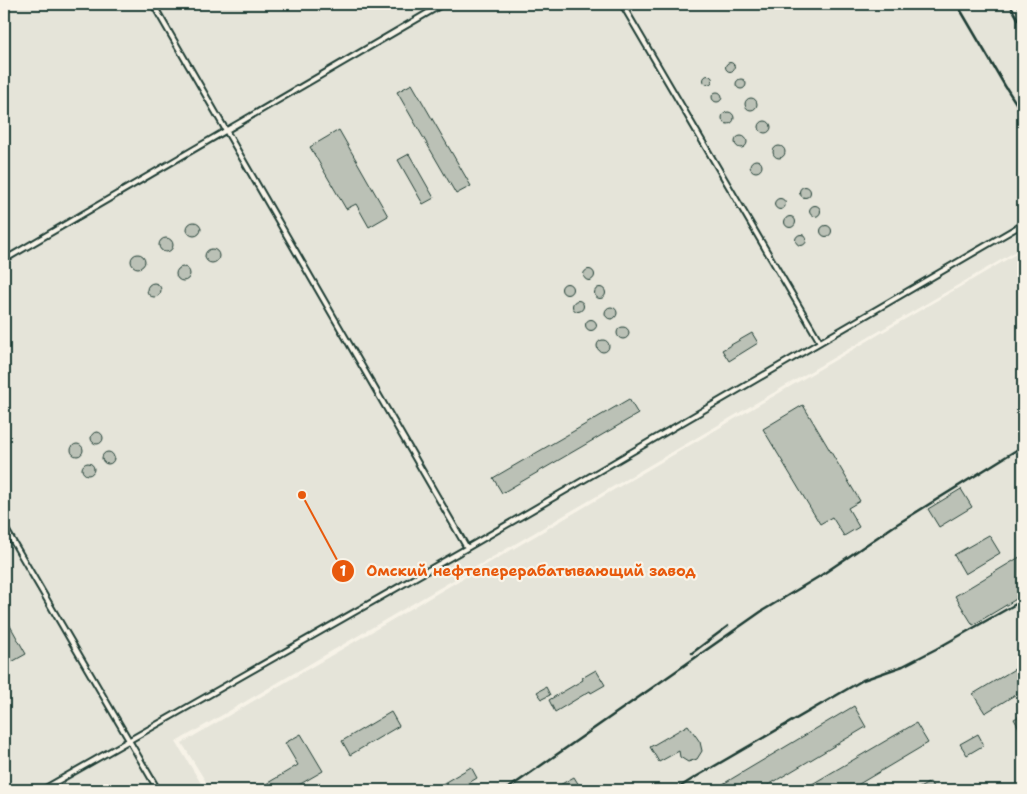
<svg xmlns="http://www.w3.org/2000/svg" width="1027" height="794" font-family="'Shantell Sans',sans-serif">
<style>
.built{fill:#e5e4d9}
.building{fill:#bbc1b6;stroke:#1f3d34}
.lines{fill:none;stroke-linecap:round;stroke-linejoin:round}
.lane-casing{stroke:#1f3d34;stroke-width:8}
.lane{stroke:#f7f3e8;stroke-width:4}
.rail{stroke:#1f3d34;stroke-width:2.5}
.leader{fill:none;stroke:#e8590c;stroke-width:2}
.callout-dot{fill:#e8590c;stroke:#f7f3e8;stroke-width:2}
.mark-label{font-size:15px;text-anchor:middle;font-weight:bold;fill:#fff}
.callout-label{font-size:15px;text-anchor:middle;font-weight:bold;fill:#e8590c;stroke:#f7f3e8;stroke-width:4.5;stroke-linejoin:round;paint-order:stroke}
</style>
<rect width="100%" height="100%" fill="#f7f3e8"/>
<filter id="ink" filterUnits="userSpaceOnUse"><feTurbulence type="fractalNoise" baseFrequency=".02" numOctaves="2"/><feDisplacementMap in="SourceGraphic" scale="10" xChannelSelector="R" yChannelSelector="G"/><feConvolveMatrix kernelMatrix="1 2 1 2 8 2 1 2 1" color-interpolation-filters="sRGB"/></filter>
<g filter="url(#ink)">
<!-- built -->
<path class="built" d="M4,4H1023V247L176,742L205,790H4Z
M1023,250V790H211L182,743Z"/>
<!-- building -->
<path class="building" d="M725.5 67a4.5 4.5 0 1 1 9 0a4.5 4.5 0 1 1-9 0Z
M703.5 80a4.5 4.5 0 1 1 9 0a4.5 4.5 0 1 1-9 0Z
M736 84a5 5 0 1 1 10 0a5 5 0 1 1-10 0Z
M412,84L471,186L456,194L397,92Z
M712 97a5 5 0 1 1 10 0a5 5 0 1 1-10 0Z
M745 104a6 6 0 1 1 12 0a6 6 0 1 1-12 0Z
M722 118a6 6 0 1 1 12 0a6 6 0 1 1-12 0Z
M759 127a6 6 0 1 1 12 0a6 6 0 1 1-12 0Z
M339,130L388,216L369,227L356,204L346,209L310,147Z
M735 142a6 6 0 1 1 12 0a6 6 0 1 1-12 0Z
M773 152a6 6 0 1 1 12 0a6 6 0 1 1-12 0Z
M409,154L434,198L423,204L398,160Z
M750 166a6 6 0 1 1 12 0a6 6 0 1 1-12 0Z
M799.5 192a5.5 5.5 0 1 1 11 0a5.5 5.5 0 1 1-11 0Z
M774.5 204a5.5 5.5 0 1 1 11 0a5.5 5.5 0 1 1-11 0Z
M809.5 211a5.5 5.5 0 1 1 11 0a5.5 5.5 0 1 1-11 0Z
M784.5 222a5.5 5.5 0 1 1 11 0a5.5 5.5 0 1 1-11 0Z
M187 229a7 7 0 1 1 14 0a7 7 0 1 1-14 0Z
M820.5 231a5.5 5.5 0 1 1 11 0a5.5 5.5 0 1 1-11 0Z
M795.5 240a5.5 5.5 0 1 1 11 0a5.5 5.5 0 1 1-11 0Z
M159 245a7 7 0 1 1 14 0a7 7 0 1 1-14 0Z
M205 256a7 7 0 1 1 14 0a7 7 0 1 1-14 0Z
M131 261a7 7 0 1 1 14 0a7 7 0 1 1-14 0Z
M176 274a7 7 0 1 1 14 0a7 7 0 1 1-14 0Z
M583.5 275a5.5 5.5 0 1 1 11 0a5.5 5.5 0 1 1-11 0Z
M147 290a7 7 0 1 1 14 0a7 7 0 1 1-14 0Z
M561.5 289a5.5 5.5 0 1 1 11 0a5.5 5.5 0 1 1-11 0Z
M594.5 293a5.5 5.5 0 1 1 11 0a5.5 5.5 0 1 1-11 0Z
M572.5 306a5.5 5.5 0 1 1 11 0a5.5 5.5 0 1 1-11 0Z
M605 313a6 6 0 1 1 12 0a6 6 0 1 1-12 0Z
M585.5 325a5.5 5.5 0 1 1 11 0a5.5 5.5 0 1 1-11 0Z
M617 333a6 6 0 1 1 12 0a6 6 0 1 1-12 0Z
M752,333L758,343L729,361L722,350Z
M597 346a6 6 0 1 1 12 0a6 6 0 1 1-12 0Z
M629,399L638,414L502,493L493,478Z
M803,405L860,501L848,508L859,527L844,536L832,517L820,524L763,429Z
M91 438a6 6 0 1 1 12 0a6 6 0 1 1-12 0Z
M71 450a6 6 0 1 1 12 0a6 6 0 1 1-12 0Z
M102 458a6 6 0 1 1 12 0a6 6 0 1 1-12 0Z
M82 469a6 6 0 1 1 12 0a6 6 0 1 1-12 0Z
M961,489L972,507L939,527L928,509Z
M989,535L1000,553L965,574L954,555Z
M1023,555V595L973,625L955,596Z
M4,615L26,654L8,664L4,657Z
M1023,664V690L985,713L973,694Z
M596,670L605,685L591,693L590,691L555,712L549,700L583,680L582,678Z
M546,687L550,695L542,699L537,692Z
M854,706L866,727L760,790H727L723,784Z
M391,712L399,726L350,755L342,741Z
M1023,714V735L1014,719Z
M916,723L928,743L849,790H836L834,786L827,790H802Z
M688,725L700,742L702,751L697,759L688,762L680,757L679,751L659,762L650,747Z
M301,734L323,771L290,790H256L298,765L285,743Z
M978,734L984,745L967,755L960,744Z
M471,767L477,778L457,790H432Z
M574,777L582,790H551Z
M930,782L935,790H916Z"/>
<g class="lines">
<defs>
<path id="lane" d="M153,4L467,548
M622,4L820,342
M1013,4L1023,22
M4,260L443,4
M4,526L158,790
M42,790L467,548L1023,224"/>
</defs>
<!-- lane casing -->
<use href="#lane" class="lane-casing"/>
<!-- lane -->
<use href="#lane" class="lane"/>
<!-- rail -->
<path class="rail" d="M957,4L1005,86L1023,114
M692,653L728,626
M506,790L762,611L820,576L894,526L1023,446
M675,790L694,778L863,680L903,666L936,649L1023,600"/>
</g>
</g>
<!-- callouts -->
<path class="leader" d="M302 495L343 571"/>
<g class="callout-dot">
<circle cx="302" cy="495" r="5"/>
<circle cx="343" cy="571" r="12"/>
</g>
<g class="mark-label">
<text x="343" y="576">1</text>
</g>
<g class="callout-label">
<text x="531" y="576">Омский нефтеперерабатывающий завод</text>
</g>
<!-- margin -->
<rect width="1027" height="794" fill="none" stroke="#f7f3e8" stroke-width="20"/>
<rect x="10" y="10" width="1007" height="774" fill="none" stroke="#1f3d34" stroke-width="2" filter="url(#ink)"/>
</svg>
